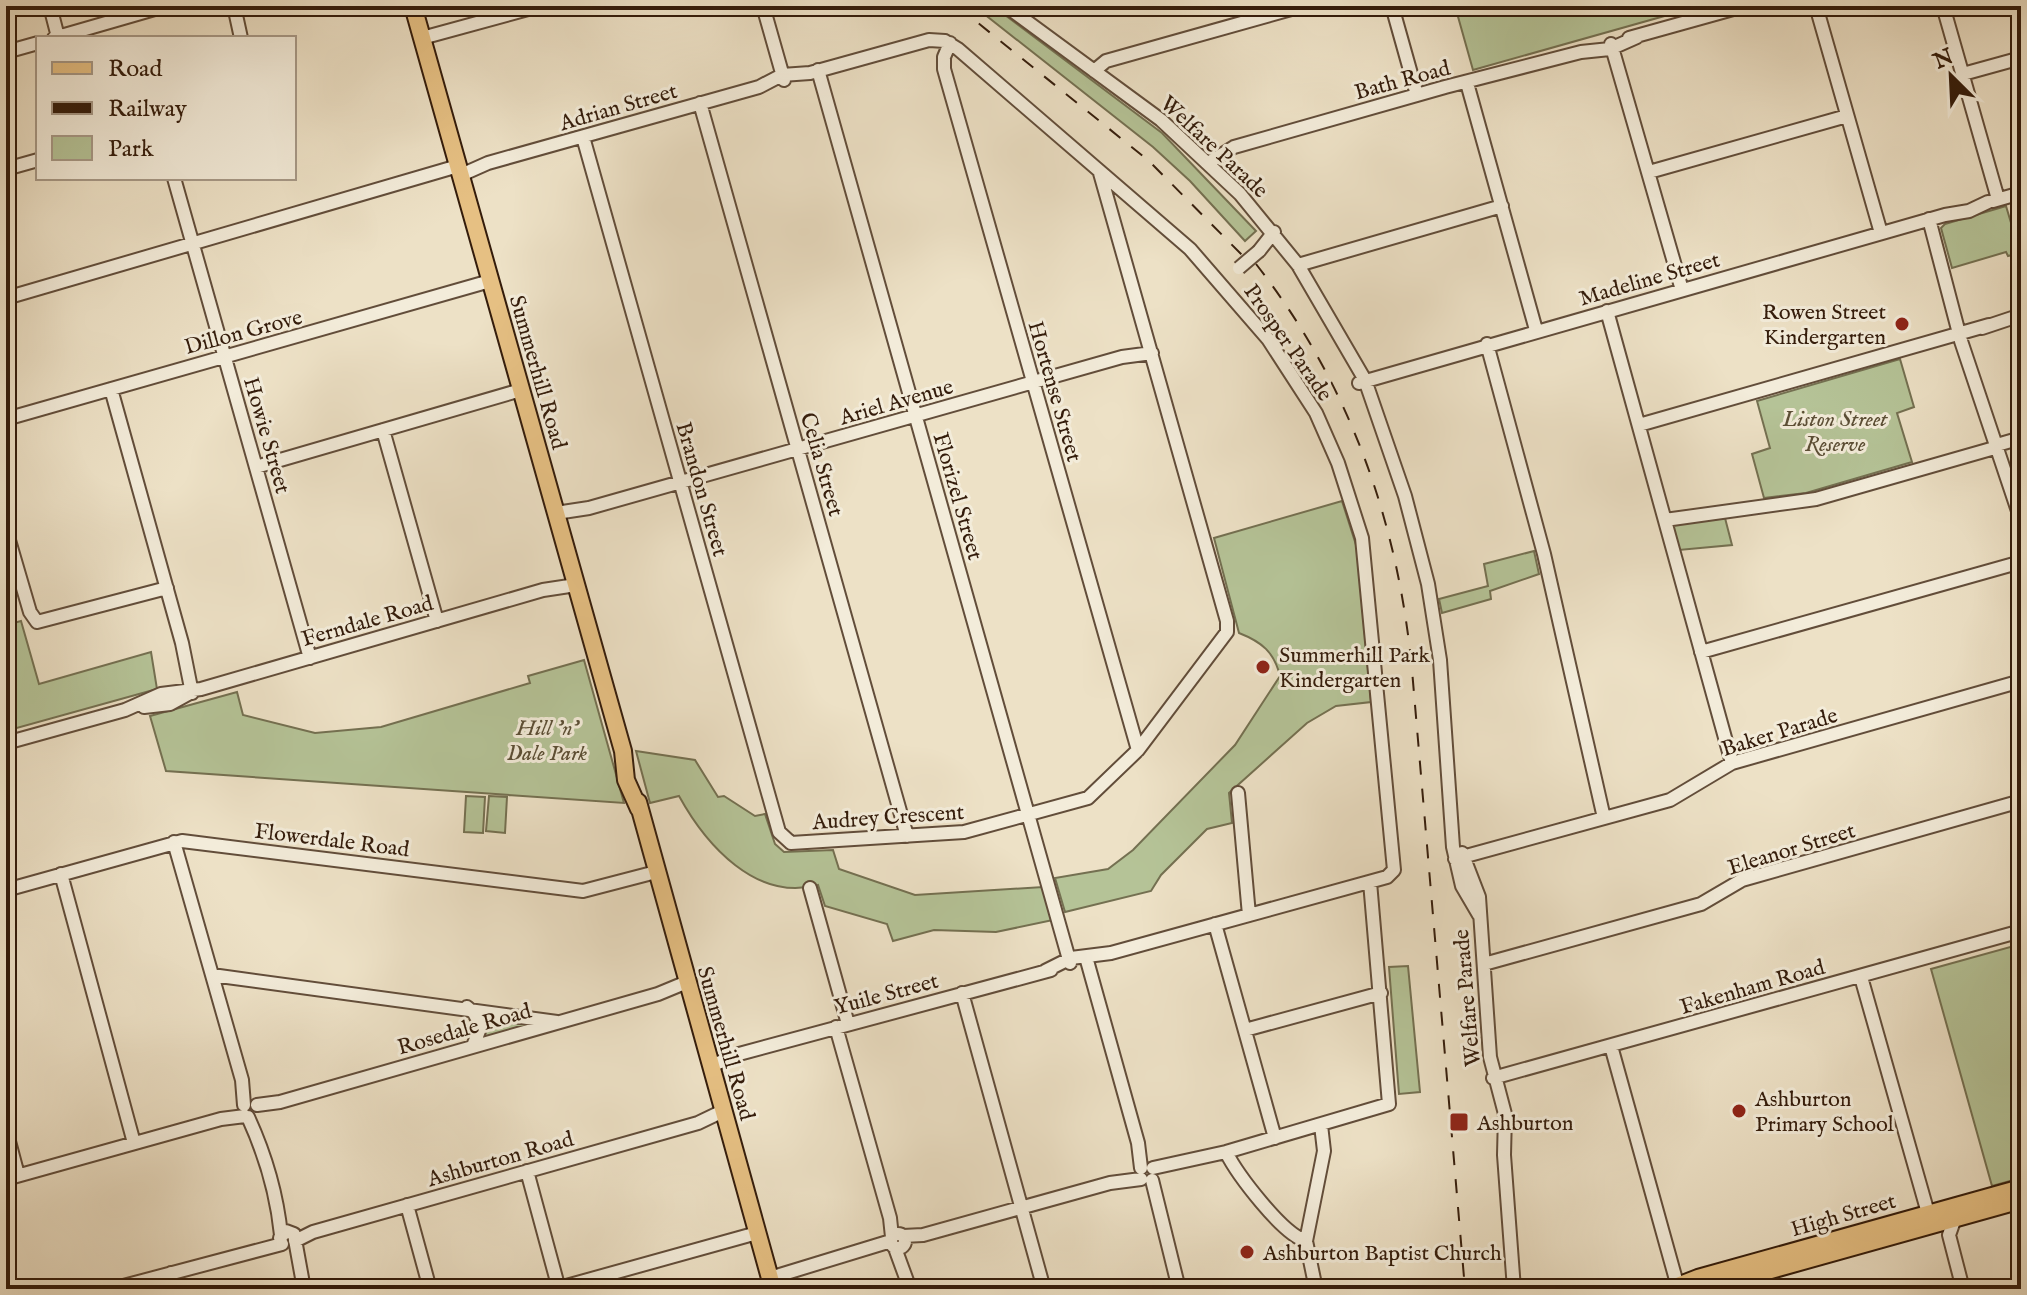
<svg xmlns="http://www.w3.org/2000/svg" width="2027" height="1295" font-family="'IM FELL English',serif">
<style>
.green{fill:#b5c397;stroke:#747051;stroke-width:2}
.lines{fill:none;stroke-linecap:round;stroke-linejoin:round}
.minor-casing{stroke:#624d3a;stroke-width:16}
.major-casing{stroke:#341c0b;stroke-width:20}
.minor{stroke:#f3ecda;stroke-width:12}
.major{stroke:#e6c083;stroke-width:16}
.rail{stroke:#341c0b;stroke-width:2;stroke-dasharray:14 14;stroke-linecap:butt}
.minor-bridge-casing{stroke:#624d3a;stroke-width:16;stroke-linecap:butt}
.minor-bridge{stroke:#f3ecda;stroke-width:12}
.poi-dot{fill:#8f2418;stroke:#f3ecda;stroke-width:3}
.labels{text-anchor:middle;stroke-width:6;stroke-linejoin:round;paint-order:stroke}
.street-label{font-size:22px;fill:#341c0b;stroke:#f3ecda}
.poi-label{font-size:22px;fill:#341c0b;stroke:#f3ecda;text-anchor:start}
.park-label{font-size:22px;font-style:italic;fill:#5b4e35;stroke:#f3ecda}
</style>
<rect width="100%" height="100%" fill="#ede1c6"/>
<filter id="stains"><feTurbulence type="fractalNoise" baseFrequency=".0025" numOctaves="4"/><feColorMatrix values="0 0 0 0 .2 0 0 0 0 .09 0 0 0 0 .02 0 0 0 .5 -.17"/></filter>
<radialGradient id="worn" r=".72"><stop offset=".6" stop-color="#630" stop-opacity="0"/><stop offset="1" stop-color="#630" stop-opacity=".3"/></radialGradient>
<!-- green -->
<path class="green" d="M974,6H993L1162,133L1256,231L1245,241L1190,181L1153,147Z
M1455,6H1700L1473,70Z
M2006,206L2020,253L2008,256L2006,252L1952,268L1941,228L1945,224Z
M1900,359L1914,407L1897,413L1912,462L1806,493L1764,498L1752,454L1770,448L1757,401Z
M1342,501L1357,548L1371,702L1336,706L1307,723L1229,793L1232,823L1207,829L1161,875L1151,891L1065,912L1055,878L1108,869L1133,850L1235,745L1280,676C1274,652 1262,642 1239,633L1214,538Z
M1725,518L1732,545L1679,550L1672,523Z
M1534,551L1539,574L1490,591L1491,599L1442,613L1439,599L1488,586L1484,564Z
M21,621L39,684L151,652L157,689L6,731V625Z
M584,660L624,803L166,771L150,716L237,692L243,715L315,733L381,727L530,683L528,676Z
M636,751L695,760L718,797L724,796L755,816L765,814L775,844L784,852L833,850L839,869L915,895L1043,887L1053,920L996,932L934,930L893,941L887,924L825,906L818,885C756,902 706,845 679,796L650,803Z
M466,796L485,797L483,833L464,832Z
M489,796L507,797L505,833L486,831Z
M2021,944V1178L1992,1186L1931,969Z
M1408,966L1420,1092L1399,1094L1389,967Z
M482,1014L538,1023L483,1038Z"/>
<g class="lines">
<defs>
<path id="minor" d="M50,6L58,37
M234,6L241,38
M763,6L784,80
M1006,6L1161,120L1240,194L1298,265L1365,380L1405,496L1428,584L1440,660L1453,847L1462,886L1479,915
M1392,6L1417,95
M1816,6L1881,233
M1943,6L1998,199
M54,38L165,6
M422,38L539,6
M1629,38L1744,6
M950,43L944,57V69L1138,750
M1611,44L1682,290
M6,52L38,43
M818,70L1070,963
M1094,71L1106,61L1302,6
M1963,74L2021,58
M1467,83L1536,330
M700,103L907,836
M583,137L779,832L791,843L964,832L1088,798L1138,750L1227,632V621L1100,173
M1208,163L1234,147L1445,87L1581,52L1610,49L1637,37
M6,169L38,160
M1649,172L1847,116
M461,175L488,163L759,87L782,75L810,73L929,40L945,41L958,49L1190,249L1268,339L1316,413L1338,463L1362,538L1394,870L1387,877L1111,953L1071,958L1045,971
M174,178L310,658
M1993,201L2021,193
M1929,219L1961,341L2021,520
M1259,251L1274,232
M1298,265L1502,206
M6,298L458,166
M1607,311L1732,763
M1982,328L2021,315
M1487,344L1544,554L1604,818
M1359,383L1945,215L1969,211L1988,202
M111,389L182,643L192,693
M6,419L490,281
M1639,425L1989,325
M383,430L437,621
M1997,445L2021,438
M256,467L521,390
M556,513L589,508L1122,357L1152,353
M1665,520L1816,499L1998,447
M6,530L30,612L37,622L167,588
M1701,652L2021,562
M144,707L170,704L190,693
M6,743L125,710L161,694L201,689L543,590L576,585
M1238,793L1249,915
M174,842L242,1080L244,1105
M1462,853L1479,897L1490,1057L1505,1114L1504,1155L1514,1289
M1455,859L1670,800L1732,763L2021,681
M61,874L134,1143
M810,888L848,1024
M6,890L182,841L583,891L656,872
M1215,924L1275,1138
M1086,957L1138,1143L1141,1168
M1484,964L1701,904L1742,880L2021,801
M212,975L557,1022
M1861,977L1928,1213
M962,993L1044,1289
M467,1007L474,1013L481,1026L473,1046
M836,1027L890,1218L892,1237
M1245,1030L1381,993
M1611,1046L1678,1287
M711,1066L739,1054L1051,970
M1493,1078L2021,931
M257,1105L280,1102L658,994L687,982
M248,1117C265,1154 277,1195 281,1235
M6,1130L18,1175
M1226,1152C1237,1174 1282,1234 1306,1241L1316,1289
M1153,1168L1226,1152L1389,1104L1370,882
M527,1171L559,1289
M6,1179L221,1119L245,1116
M1152,1180L1179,1289
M407,1205L430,1289
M1955,1218L1949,1235L1963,1289
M891 1241a7 7 0 1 1 14 0a7 7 0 1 1-14 0Z
M903,1236L923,1235L1110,1183L1141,1179
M280,1238L286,1231L294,1234L304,1289
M295,1241L313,1232L698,1123L723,1111
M1306,1241L1324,1151L1321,1125
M895,1248L910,1289
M171,1273L176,1289
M770,1278L891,1241
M559,1288L757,1233
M112,1289L282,1244"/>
<path id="major" d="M413,6L623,751L626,780L639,809
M638,802L773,1289
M1670,1289L1698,1278L2021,1188
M1703,1289L2021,1200"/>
</defs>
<!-- minor casing -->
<use href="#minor" class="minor-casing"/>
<!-- major casing -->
<use href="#major" class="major-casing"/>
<!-- minor -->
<use href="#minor" class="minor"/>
<!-- major -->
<use href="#major" class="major"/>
<!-- rail -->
<path class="rail" d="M957,6L1149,161L1242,255
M1256,264C1349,383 1398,521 1412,670L1465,1289"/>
<defs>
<path id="minor-bridge" d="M1239,268L1259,251"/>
</defs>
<!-- minor-bridge casing -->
<use href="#minor-bridge" class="minor-bridge-casing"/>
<!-- minor-bridge -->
<use href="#minor-bridge" class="minor-bridge"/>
</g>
<!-- markers -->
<g class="poi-dot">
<circle cx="1902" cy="324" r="8"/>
<circle cx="1263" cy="667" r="8"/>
<circle cx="1739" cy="1111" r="8"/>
<rect x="1449" y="1112" width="20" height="20" rx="4"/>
<circle cx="1247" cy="1252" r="8"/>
</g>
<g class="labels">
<!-- street labels -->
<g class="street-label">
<text transform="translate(1402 79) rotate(-15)" y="8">Bath Road</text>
<text transform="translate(618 106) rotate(-16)" y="8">Adrian Street</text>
<text transform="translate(1215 146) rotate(43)" y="8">Welfare Parade</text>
<text transform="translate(1649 278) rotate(-16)" y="8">Madeline Street</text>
<text transform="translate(243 331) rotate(-15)" y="8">Dillon Grove</text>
<text transform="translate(1289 342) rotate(55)" y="8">Prosper Parade</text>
<text transform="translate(539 372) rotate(74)" y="8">Summerhill Road</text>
<text transform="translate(1056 391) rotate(74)" y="8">Hortense Street</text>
<text transform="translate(896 401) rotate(-16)" y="8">Ariel Avenue</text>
<text transform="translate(268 435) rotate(74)" y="8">Howie Street</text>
<text transform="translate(823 464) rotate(74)" y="8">Celia Street</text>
<text transform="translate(703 489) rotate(74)" y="8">Brandon Street</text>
<text transform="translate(959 496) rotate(74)" y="8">Florizel Street</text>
<text transform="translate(367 620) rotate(-16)" y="8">Ferndale Road</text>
<text transform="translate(1779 731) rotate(-17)" y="8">Baker Parade</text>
<text transform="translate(888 816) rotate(-4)" y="8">Audrey Crescent</text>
<text transform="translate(332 839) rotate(7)" y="8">Flowerdale Road</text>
<text transform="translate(1791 848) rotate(-17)" y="8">Eleanor Street</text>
<text transform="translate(1752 986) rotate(-16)" y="8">Fakenham Road</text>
<text transform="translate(886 993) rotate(-15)" y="8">Yuile Street</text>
<text transform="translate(1466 998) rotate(-95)" y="8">Welfare Parade</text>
<text transform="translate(464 1028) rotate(-16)" y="8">Rosedale Road</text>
<text transform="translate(727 1043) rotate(74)" y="8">Summerhill Road</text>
<text transform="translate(500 1158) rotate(-16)" y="8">Ashburton Road</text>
<text transform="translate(1843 1214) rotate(-16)" y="8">High Street</text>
</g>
<!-- poi labels -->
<g class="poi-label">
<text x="1886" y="319" text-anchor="end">Rowen Street<tspan x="1886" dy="25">Kindergarten</tspan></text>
<text x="1279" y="662">Summerhill Park<tspan x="1279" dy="25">Kindergarten</tspan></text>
<text x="1755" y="1106">Ashburton<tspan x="1755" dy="25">Primary School</tspan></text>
<text x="1477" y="1130">Ashburton</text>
<text x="1263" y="1260">Ashburton Baptist Church</text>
</g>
<!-- park labels -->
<g class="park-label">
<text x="1835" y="426">Liston Street<tspan x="1835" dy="25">Reserve</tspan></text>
<text x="547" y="735">Hill 'n'<tspan x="547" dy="25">Dale Park</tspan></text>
</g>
</g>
<!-- margin -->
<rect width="2027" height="1295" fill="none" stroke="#ede1c6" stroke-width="32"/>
<rect x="8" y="8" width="2011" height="1279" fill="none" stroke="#341c0b" stroke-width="4"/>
<rect x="16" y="16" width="1995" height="1263" fill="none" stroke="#341c0b" stroke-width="2"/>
<!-- legend -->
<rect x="36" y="36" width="260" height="144" fill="#f3ecda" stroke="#a79987" stroke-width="2"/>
<rect x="52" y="62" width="40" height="12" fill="#e6c083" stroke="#a79987" stroke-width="2"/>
<text x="108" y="76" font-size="24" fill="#341c0b">Road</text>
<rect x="52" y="102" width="40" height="12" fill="#341c0b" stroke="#a79987" stroke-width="2"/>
<text x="108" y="116" font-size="24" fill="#341c0b">Railway</text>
<rect x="52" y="136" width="40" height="24" fill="#b5c397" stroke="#a79987" stroke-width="2"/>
<text x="108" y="156" font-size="24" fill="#341c0b">Park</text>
<!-- north arrow -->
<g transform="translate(1951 76) rotate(336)" stroke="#f3ecda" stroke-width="6" paint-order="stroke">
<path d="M0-6L14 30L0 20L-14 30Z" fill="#341c0b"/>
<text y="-12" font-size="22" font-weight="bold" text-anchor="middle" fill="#341c0b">N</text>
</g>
<rect width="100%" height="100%" filter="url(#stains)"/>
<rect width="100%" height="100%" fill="url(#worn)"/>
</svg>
